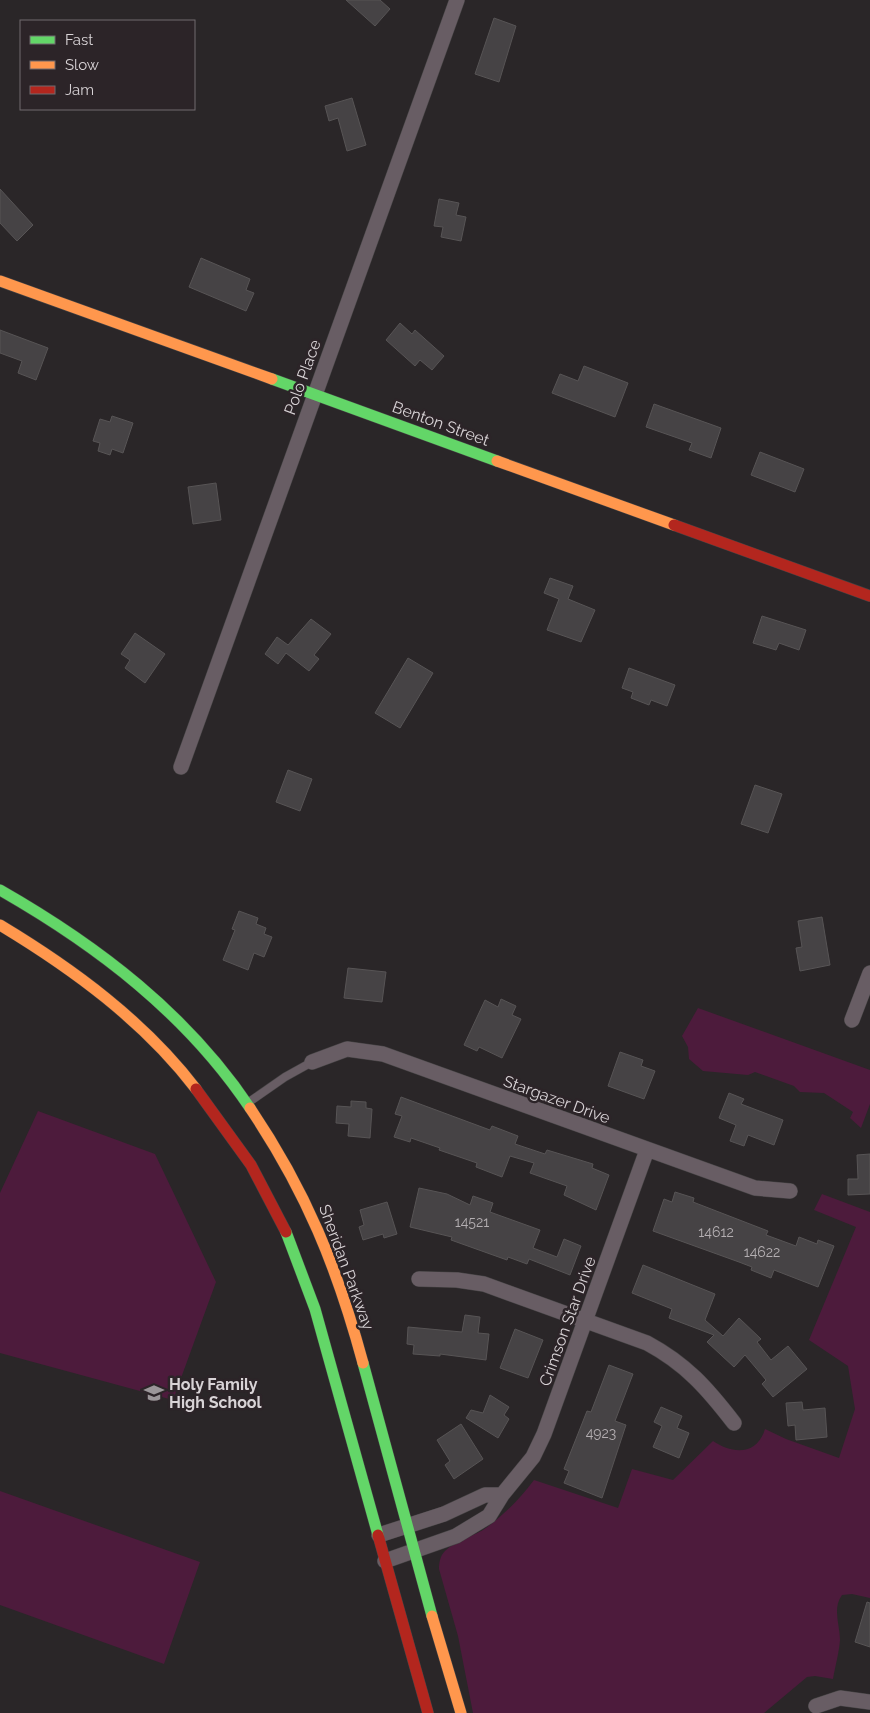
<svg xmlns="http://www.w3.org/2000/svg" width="870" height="1713" font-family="Raleway,sans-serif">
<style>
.green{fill:#4d1b3c}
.building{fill:#464345;stroke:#575455}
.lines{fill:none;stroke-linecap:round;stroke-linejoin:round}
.lane-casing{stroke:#454344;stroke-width:9}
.street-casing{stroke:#454344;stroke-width:16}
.fast-casing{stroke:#454344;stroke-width:12}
.slow-casing{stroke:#454344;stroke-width:12}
.jam-casing{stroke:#454344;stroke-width:12}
.lane{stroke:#685d64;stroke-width:8}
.street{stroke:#685d64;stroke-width:15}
.fast{stroke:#63d668;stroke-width:11}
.slow{stroke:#ff974d;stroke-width:11}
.jam{stroke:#b3261e;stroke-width:11}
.labels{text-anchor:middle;stroke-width:5;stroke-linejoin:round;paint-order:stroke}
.number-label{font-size:14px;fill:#b4afb2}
.street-label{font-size:16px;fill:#d8d3d6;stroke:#2c2428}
.poi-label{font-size:16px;font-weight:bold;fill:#d8d3d6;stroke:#2c2428;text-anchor:start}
</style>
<rect width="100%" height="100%" fill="#2a2628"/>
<!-- green -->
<path class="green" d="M698,1008L870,1070V1104L861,1128L850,1118L853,1112L824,1093L800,1092L794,1086L755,1072L748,1075L703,1071L689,1059L688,1047L682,1036Z
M38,1111L155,1154L216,1282L173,1400L0,1353V1193Z
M822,1194L870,1212V1598L852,1594L842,1595C832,1609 840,1625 840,1640C839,1653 835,1667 833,1679L815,1676L807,1677L764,1713H473L458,1636L439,1569C439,1563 440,1556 445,1551C455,1541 471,1537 483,1530C503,1516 519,1500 534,1480L618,1508L632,1469L673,1480L713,1441C732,1454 757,1456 765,1429L786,1439L839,1458L855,1409L848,1366L809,1340L856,1227L814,1210Z
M0,1491L200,1562L164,1664L0,1605Z"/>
<!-- building -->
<path class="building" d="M346,0H380L390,9L375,26Z
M494,18L516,26L499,82L475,74Z
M352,98L366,145L347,151L338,118L329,121L325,106Z
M0,189L33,225L17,241L0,223Z
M439,199L459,203L456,215L466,217L461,241L441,237L443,227L434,226Z
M201,258L250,279L246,290L254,293L246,311L189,287Z
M400,323L412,334L415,330L444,356L432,370L420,360L415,366L386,340Z
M0,330L48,348L36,380L18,373L22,361L0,353Z
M584,366L628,383L615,417L552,393L560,374L578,381Z
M654,404L721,428L711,458L689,450L692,443L646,427Z
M112,416L133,423L123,453L112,449L110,455L98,451L100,443L93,441L100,419L110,422Z
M760,452L804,469L795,492L751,475Z
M216,483L221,520L193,524L188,487Z
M550,578L573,586L568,599L595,610L581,642L547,630L559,599L544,593Z
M762,616L806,630L799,650L779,643L776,650L753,643Z
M311,619L331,634L314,655L319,659L309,671L286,653L278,664L265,654L277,637L288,645Z
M135,633L165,654L145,683L125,668L130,660L121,654Z
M408,658L433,673L400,728L375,713Z
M629,668L675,685L667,706L651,700L649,705L631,698L633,692L622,688Z
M288,770L312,779L300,811L276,802Z
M755,785L782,794L768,833L741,824Z
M239,911L258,918L256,924L266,928L264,934L272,937L264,957L254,953L248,970L223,960L235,930L232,929Z
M822,917L830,965L800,971L796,948L802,947L798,921Z
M348,968L386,972L382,1002L344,998Z
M501,999L516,1006L512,1015L521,1019L502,1058L479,1047L477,1051L464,1045L485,1000L498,1007Z
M620,1052L643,1060L641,1066L655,1071L644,1099L608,1086Z
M729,1093L744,1099L741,1104L783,1120L774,1145L748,1135L744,1146L730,1141L736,1125L719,1118Z
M401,1097L490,1130L492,1126L518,1136L515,1144L545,1154L547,1150L593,1164L592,1168L609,1175L596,1210L564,1195L567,1186L530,1173L534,1163L510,1156L502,1177L476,1167L477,1163L439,1150L440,1148L411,1138L410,1142L394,1137L402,1116L395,1114Z
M351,1101L366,1102V1108L372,1109L370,1138L348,1136L349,1124L336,1123L337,1106L351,1107Z
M870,1154V1194L848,1195V1179H858L857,1155Z
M419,1188L447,1194L470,1205L473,1196L493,1203L490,1212L540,1230L533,1248L557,1257L564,1239L581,1246L570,1275L529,1259L527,1264L508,1257L507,1260L451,1240L452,1237L410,1227Z
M675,1192L694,1198L693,1202L768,1231L766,1235L796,1246L799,1237L817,1244L818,1240L834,1246L818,1287L774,1270L771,1278L751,1270L752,1267L739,1262L653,1231L664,1199L672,1202Z
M387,1202L397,1234L384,1238L383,1234L363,1240L359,1227L364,1225L360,1210Z
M643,1265L715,1294L705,1320L723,1336L739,1318L761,1339L757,1342L771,1360L788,1346L807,1369L773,1397L762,1384L766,1380L745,1355L734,1367L707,1342L714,1335L669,1318L672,1309L632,1293Z
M465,1315L480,1317L478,1333L489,1334L486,1360L440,1354V1356L413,1354L414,1345L407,1344L408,1327L462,1332Z
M515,1329L543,1340L528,1378L500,1368Z
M609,1365L633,1374L615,1421L626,1425L602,1498L564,1483L569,1471L564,1469L587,1411L591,1412Z
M490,1395L509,1407L504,1415L509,1419L498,1438L466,1418L471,1410L483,1413Z
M802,1402L803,1410L825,1408L827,1437L796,1440L795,1425L788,1426L786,1403Z
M661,1407L682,1416L677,1428L689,1433L679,1458L653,1447L662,1426L654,1422Z
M461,1424L483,1459L454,1479L445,1465L450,1461L437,1440Z
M867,1602L870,1603V1647L855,1642Z"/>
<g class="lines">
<defs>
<path id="lane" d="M249,1102L285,1077L312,1062"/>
<path id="street" d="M181,767L457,0
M852,1020L870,973
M312,1062L347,1049L383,1054L755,1188L790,1191
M419,1279L457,1280L484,1284L647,1343C686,1364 707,1388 734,1423
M379,1535L444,1514L485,1495H502
M385,1561L456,1536L489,1516L502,1495L533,1457L544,1434L647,1150
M816,1706L840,1698L870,1702"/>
<path id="fast" d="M272,379L497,461
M0,890C98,946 187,1014 250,1108
M286,1232L315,1309L378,1535
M363,1363L432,1616"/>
<path id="slow" d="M0,281L272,379
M497,461L674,525
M0,925C73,969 144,1021 196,1089
M250,1108C306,1191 337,1267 363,1363
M432,1616L461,1713"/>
<path id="jam" d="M674,525L870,596
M196,1089L251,1165L286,1232
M378,1535L428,1713"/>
</defs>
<!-- lane casing -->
<use href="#lane" class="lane-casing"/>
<!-- street casing -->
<use href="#street" class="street-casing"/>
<!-- fast casing -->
<use href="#fast" class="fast-casing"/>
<!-- slow casing -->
<use href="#slow" class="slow-casing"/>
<!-- jam casing -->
<use href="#jam" class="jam-casing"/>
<!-- lane -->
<use href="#lane" class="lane"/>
<!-- street -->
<use href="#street" class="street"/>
<!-- fast -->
<use href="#fast" class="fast"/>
<!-- slow -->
<use href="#slow" class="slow"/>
<!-- jam -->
<use href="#jam" class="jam"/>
</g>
<!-- icons -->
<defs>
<symbol id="school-bare" viewBox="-9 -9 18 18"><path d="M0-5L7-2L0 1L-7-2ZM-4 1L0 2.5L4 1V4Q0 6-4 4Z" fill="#9b9699" stroke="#2c2428" stroke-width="2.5" paint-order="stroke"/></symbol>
</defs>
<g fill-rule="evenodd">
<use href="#school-bare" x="140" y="1379" width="28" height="28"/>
</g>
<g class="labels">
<!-- number labels -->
<g class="number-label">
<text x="472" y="1227">14521</text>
<text x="716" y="1237">14612</text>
<text x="762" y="1257">14622</text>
<text x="601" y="1438">4923</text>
</g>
<!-- street labels -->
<g class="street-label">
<text transform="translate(302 377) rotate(-70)" y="6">Polo Place</text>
<text transform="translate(441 423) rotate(20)" y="6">Benton Street</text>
<text transform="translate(557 1099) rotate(20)" y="6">Stargazer Drive</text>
<text transform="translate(347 1267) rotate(70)" y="6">Sheridan Parkway</text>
<text transform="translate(567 1321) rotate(-70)" y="6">Crimson Star Drive</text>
</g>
<!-- poi labels -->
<g class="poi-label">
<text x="169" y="1390">Holy Family<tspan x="169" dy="18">High School</tspan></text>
</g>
</g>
<!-- legend -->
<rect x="20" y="20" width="175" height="90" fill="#2c2428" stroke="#716a6e"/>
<rect x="30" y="36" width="25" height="8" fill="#63d668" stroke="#716a6e"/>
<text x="65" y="45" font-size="15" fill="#d8d3d6">Fast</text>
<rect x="30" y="61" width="25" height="8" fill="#ff974d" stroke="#716a6e"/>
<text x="65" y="70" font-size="15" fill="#d8d3d6">Slow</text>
<rect x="30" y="86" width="25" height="8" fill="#b3261e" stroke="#716a6e"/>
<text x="65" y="95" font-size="15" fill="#d8d3d6">Jam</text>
</svg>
